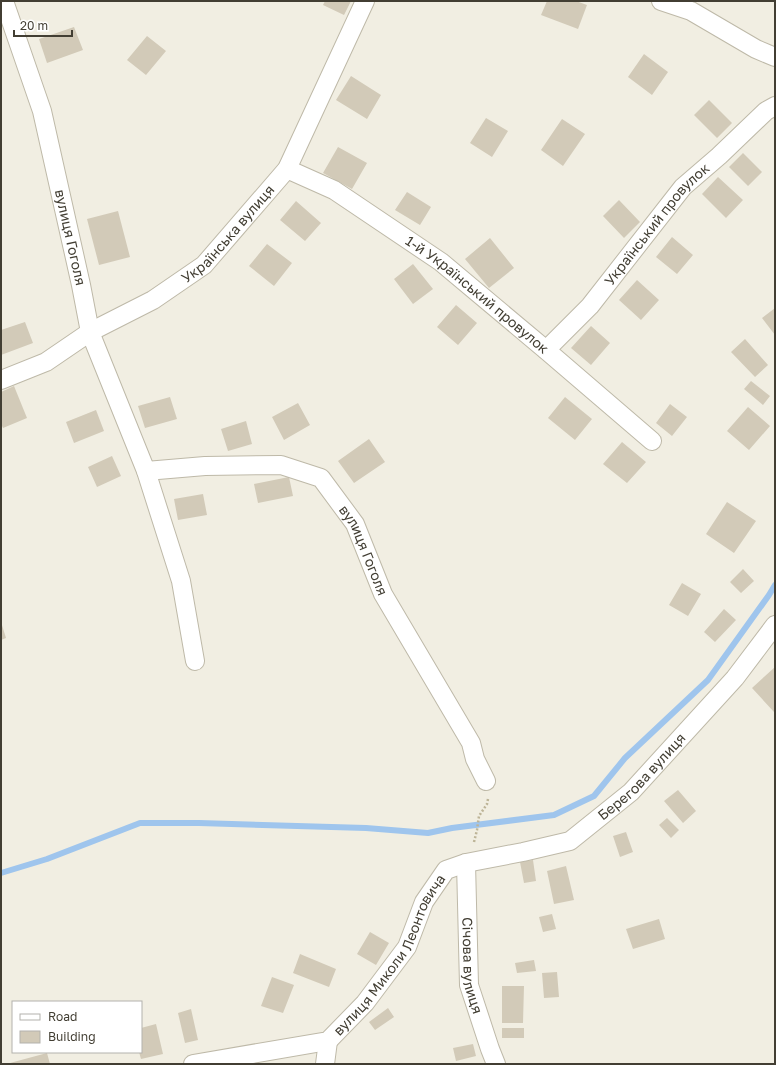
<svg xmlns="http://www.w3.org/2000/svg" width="776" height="1065" font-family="'Golos Text',sans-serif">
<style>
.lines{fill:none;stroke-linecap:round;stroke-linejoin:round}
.stream{stroke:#9fc5ed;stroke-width:6}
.building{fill:#d2cab8}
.minor-casing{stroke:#beb9a8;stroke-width:20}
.path{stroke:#bdb497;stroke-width:2.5;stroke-dasharray:2 2;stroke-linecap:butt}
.minor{stroke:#fff;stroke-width:18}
.labels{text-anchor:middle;stroke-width:3.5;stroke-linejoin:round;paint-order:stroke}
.street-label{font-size:14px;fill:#423e33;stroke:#fff}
</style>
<rect width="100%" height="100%" fill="#f1eee2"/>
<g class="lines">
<!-- stream -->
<path class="stream" d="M1,873L47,859L140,823H199L366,828L428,833L452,828L554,815L594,796L625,758L708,680L769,595L775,585"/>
</g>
<!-- building -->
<path class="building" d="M325,1H351L344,15L323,5Z
M547,1H576L587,5L578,29L541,15Z
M74,27L83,50L47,63L39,39Z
M147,36L166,51L146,75L127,60Z
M644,54L668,72L652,95L628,77Z
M351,76L381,95L367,119L336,100Z
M709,100L732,123L717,138L694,115Z
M486,118L508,131L492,157L470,143Z
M562,119L585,134L563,166L541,150Z
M338,147L367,163L352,189L323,173Z
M743,153L762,172L748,186L729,167Z
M718,177L743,200L726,218L702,194Z
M407,192L431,207L420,225L395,210Z
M619,200L640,222L624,238L603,216Z
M296,201L321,223L305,241L280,220Z
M118,211L130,257L99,265L87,219Z
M672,237L693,255L677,274L656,257Z
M490,238L514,268L489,288L465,259Z
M267,244L292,263L274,286L249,266Z
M413,264L433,289L413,304L394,279Z
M637,280L659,300L641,320L619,300Z
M456,305L477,323L458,345L437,327Z
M775,308V335L762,318Z
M25,322L33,343L1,355V330Z
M591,326L610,343L591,365L571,348Z
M745,339L768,365L755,377L731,352Z
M751,381L770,396L763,405L744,389Z
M14,386L27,418L3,428L1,424V392Z
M170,397L177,419L145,428L138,406Z
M565,397L592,419L575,440L548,418Z
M298,403L310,425L284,440L272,417Z
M670,404L687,417L672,436L656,423Z
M748,407L770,426L749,450L727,431Z
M96,410L104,431L74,443L66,422Z
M246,421L252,444L228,451L221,429Z
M369,439L385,462L354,483L338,461Z
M622,442L646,462L627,483L603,464Z
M112,456L121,476L97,487L88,467Z
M289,477L293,496L258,503L254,484Z
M203,494L207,515L178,520L174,499Z
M727,502L756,521L734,553L706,534Z
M743,569L754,581L741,593L730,582Z
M682,583L701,594L688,616L669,605Z
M724,609L736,620L715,642L704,632Z
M1,622L6,638L1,640Z
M775,667V712H774L752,688Z
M678,790L696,811L683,823L664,801Z
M667,818L679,830L671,838L659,825Z
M626,832L633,852L620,857L613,836Z
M533,860L536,881L524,883L520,862Z
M566,866L574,900L554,904L547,871Z
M552,914L556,929L543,932L539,917Z
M659,919L665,939L633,949L626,929Z
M370,932L389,943L376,965L357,954Z
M300,954L336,969L329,987L293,973Z
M534,960L536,971L517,973L515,963Z
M557,972L559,997L544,998L542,973Z
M272,977L294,985L283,1013L261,1006Z
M502,986H524L523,1023H502Z
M388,1008L394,1017L375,1030L369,1022Z
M191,1009L198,1040L185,1043L178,1013Z
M156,1024L163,1054L141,1059L139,1052H141V1028Z
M502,1028H524V1038H502Z
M473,1044L476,1056L456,1061L453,1048Z
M47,1053L50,1064H10V1063Z"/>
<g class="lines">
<defs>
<g id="minor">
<path id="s1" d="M4,1L42,111L81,285L90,332L146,471L181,581L195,661"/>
<path d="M661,1L691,11L756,49L775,57"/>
<path id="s2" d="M287,169L334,190L441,262L546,350L652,441"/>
<path id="s3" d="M546,350L590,306L683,187L719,156L766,111L775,106"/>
<path id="s4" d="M1,380L46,362L90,332L153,300L204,265L287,169L365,1"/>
<path id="s5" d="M146,471L205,466L281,465L321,478L355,524L383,594L471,743L475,759L486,781"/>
<path id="s6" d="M466,863L469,985L490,1049L496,1064"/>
<path id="s7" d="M193,1064L328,1041L365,1003L407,947L424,902L446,870L466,863L523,852L570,841L631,792L735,678L775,625"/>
<path d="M325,1064L328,1041"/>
</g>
</defs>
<!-- minor casing -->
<use href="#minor" class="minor-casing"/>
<!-- path -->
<path class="path" d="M474,842L477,830L479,816L487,804L488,799"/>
<!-- minor -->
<use href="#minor" class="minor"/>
</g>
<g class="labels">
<!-- street labels -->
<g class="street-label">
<text dy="5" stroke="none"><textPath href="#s3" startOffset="168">Український провулок</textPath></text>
<text dy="5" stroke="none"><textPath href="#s4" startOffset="273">Українська вулиця</textPath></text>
<text dy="5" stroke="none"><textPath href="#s1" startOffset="246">вулиця Гоголя</textPath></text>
<text dy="5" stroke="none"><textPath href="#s2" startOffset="229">1-й Український провулок</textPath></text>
<text dy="5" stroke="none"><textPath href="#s5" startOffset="262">вулиця Гоголя</textPath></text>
<text dy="5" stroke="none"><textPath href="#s7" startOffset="571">Берегова вулиця</textPath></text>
<text dy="5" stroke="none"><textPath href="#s7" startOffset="244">вулиця Миколи Леонтовича</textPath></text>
<text dy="5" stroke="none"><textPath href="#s6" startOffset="103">Січова вулиця</textPath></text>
</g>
</g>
<!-- border -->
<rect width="776" height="1065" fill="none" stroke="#423e33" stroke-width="4"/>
<!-- legend -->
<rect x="12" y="1001" width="130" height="52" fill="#ffffff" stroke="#b3b2ad"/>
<rect x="20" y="1014" width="20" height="6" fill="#ffffff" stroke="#b3b2ad"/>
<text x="48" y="1021" font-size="12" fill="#423e33">Road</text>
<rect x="20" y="1031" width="20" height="12" fill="#d2cab8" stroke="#b3b2ad"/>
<text x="48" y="1041" font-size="12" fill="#423e33">Building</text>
<!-- scale -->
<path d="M14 30v6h58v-6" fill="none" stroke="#423e33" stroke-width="2"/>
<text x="20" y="30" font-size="12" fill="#423e33" stroke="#ffffff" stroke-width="3" paint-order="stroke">20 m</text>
</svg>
